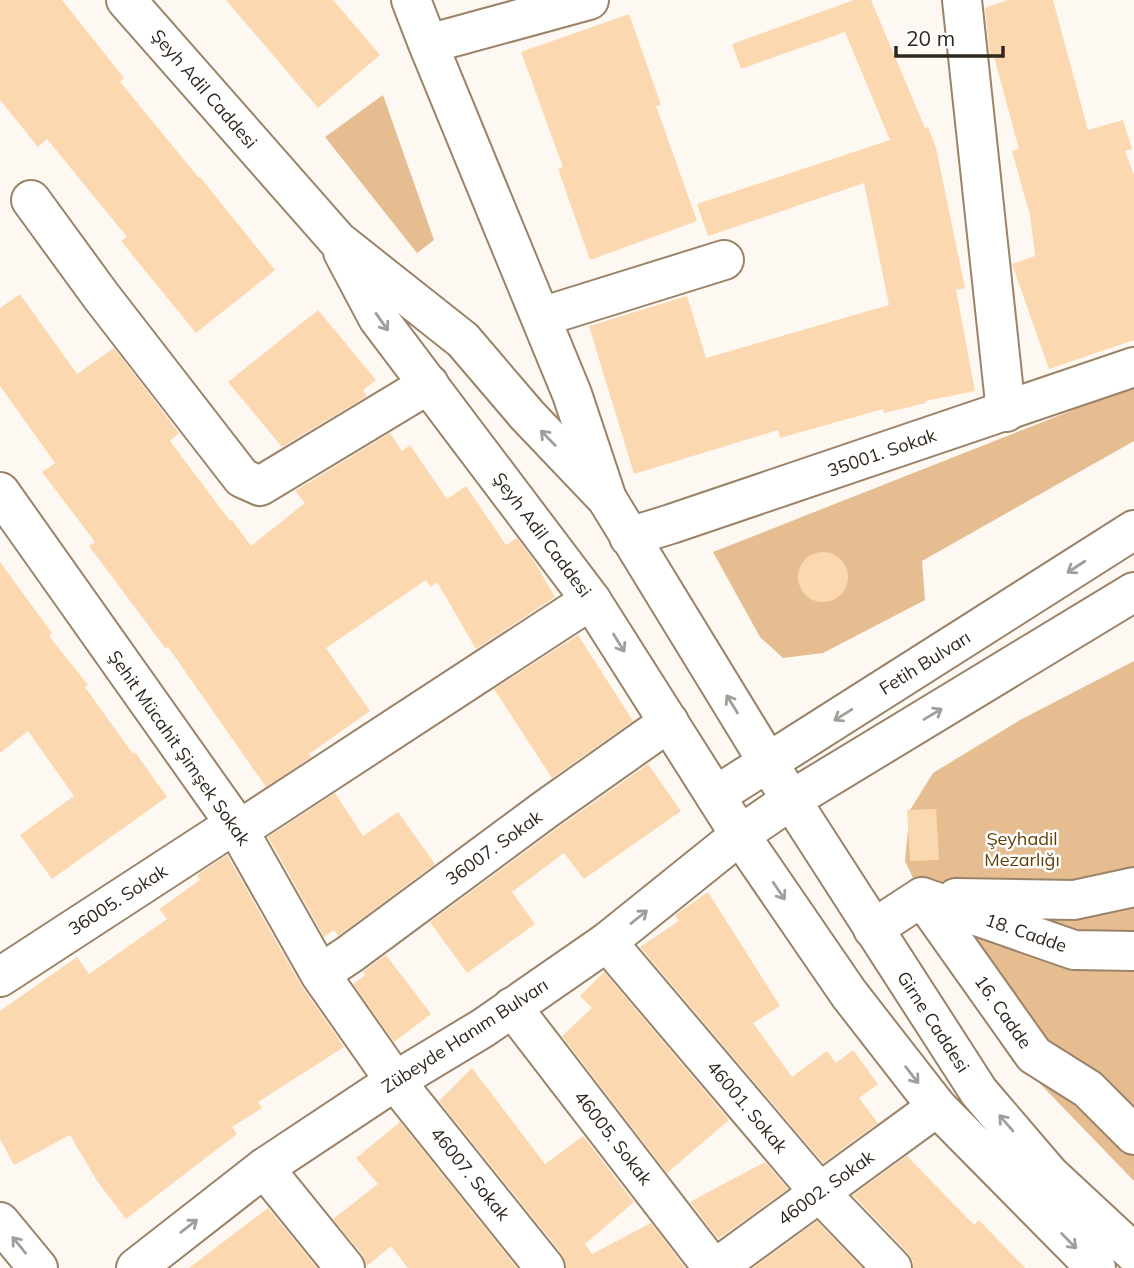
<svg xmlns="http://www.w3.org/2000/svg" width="1134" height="1268" font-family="Mulish,sans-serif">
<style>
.green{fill:#e5bd90}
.building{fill:#fcd8b0}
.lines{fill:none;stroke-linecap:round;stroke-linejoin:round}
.street-casing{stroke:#9a8368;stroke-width:42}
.secondary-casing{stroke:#9a8368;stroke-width:42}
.street{stroke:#fff;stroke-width:38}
.secondary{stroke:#fff;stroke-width:38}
.oneway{stroke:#a29e99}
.labels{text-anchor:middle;stroke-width:5;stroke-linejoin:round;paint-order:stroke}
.street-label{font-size:18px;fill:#30271c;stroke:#fff}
.park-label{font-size:18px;fill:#633e04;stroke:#fff}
</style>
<rect width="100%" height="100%" fill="#fdf8f2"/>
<!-- green -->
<path class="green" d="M383,95L434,240L417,253L325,137Z
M1134,386V441L922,561L925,600L823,653L783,658L760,637L713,552Z
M1134,661V1181L1023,1066L922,897L905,861L910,810L933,773L1020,720Z"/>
<!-- building -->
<path class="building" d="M0,0H62L124,78L120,82L199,178L200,177L275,270L196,333L121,241L127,237L47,139L38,147L0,100Z
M226,0H333L380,55L318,108Z
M854,0H871L925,128L928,127L936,148L965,288L956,290L975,391L925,401L926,403L884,413L883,409L780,438L778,430L634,474L589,326L687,296L706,358L889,305L864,183L708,236L697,204L890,140L845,32L741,69L732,44Z
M1008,0H1053L1088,130L1123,120L1132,149L1125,151L1134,175V340L1049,369L1012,264L1035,256L1030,215L1012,151L1019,149L994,57L990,58L985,8Z
M629,14L661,105L656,106L697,221L590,260L558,169L563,167L521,52Z
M20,294L77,374L114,348L179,433L170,441L230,521L232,520L251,546L305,503L295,491L390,433L402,451L410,445L447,499L466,486L506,545L517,538L534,561L555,597L476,649L437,582L430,587L426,580L326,648L370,711L309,754L311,757L266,787L168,647L166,649L89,546L95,542L42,472L55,463L0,386V308Z
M318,310L376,380L363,390L367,396L282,447L228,382Z
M798 577a25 25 0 1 1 50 0a25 25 0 1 1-50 0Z
M0,562L52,633L49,636L88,685L85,687L133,754L135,752L167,797L52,879L20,835L74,796L28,731L0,753Z
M578,635L633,721L552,778L494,689Z
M648,764L681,811L584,879L564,853L512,892L535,924L467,973L430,922L559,827Z
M335,793L363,836L398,812L435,864L338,936L334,930L324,937L268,837Z
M936,809L939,860L910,861L907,810Z
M227,855L301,985L344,1047L258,1102L262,1108L232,1127L237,1134L126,1219L97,1181L70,1135L14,1165L0,1139V1011L77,957L89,974L167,919L159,909L200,880L197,875Z
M708,892L780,1006L753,1023L792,1077L827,1051L836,1063L853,1050L878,1084L859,1098L878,1123L823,1163L640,947L679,921L675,915Z
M386,955L431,1014L394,1042L353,984L365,975L363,972Z
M604,972L729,1120L667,1173L562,1036L592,1008L580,996Z
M472,1068L545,1164L583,1136L634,1202L585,1244L592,1254L651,1223L685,1268H566V1264L562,1254L439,1101Z
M400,1122L517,1268H408L391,1246L367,1266L362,1254L333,1219L378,1184L356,1158Z
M907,1156L974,1225L979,1220L1025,1268H913V1262L908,1253L853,1195Z
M765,1162L788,1189L718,1239L690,1202Z
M268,1208L317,1268H189Z
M817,1221L862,1268H753Z"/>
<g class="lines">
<defs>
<path id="street" d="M411,0L428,44L572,394L607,499
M962,0L1006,412
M428,44L589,0
M31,200L101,296L242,478L260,486L429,384
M541,317L724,260
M0,492L235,824L320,974L395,1081L545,1268
M239,830L591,600
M922,897L1034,1055L1088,1089L1134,1135
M922,897L1074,950L1134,951
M956,898L1074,900L1134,887
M873,929L922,897
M607,942L820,1193L892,1268
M320,974L350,954L546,809L669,722
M0,977L235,824
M512,1007L713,1268
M264,1168L345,1268
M716,1268L937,1107"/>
<path id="secondary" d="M126,0L338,241L463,340L527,415L607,499L791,800L979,1092L1050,1175L1134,1253
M343,252L378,318L591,600L740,835L849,994L937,1107L1096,1268
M629,537L671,524L1134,367
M715,796L1134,530
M0,1222L38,1268
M136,1268L264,1168L395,1081L483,1028L607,942L740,835L791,800L1134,592"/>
</defs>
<!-- street casing -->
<use href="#street" class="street-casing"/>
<!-- secondary casing -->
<use href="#secondary" class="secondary-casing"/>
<!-- street -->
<use href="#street" class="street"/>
<!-- secondary -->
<use href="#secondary" class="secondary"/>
</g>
<!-- one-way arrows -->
<defs><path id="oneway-shaft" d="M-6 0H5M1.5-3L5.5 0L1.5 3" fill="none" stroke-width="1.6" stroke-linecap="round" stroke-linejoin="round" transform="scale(1.75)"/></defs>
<g class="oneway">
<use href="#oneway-shaft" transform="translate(382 322) rotate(55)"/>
<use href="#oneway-shaft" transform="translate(548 438) rotate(-134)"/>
<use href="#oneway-shaft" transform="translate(1076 567) rotate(147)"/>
<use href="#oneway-shaft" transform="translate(619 643) rotate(58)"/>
<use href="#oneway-shaft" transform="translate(732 704) rotate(-122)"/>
<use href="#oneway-shaft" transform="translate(933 714) rotate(-31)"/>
<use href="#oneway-shaft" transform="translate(843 715) rotate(148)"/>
<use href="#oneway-shaft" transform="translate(779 891) rotate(56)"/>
<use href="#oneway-shaft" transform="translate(639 917) rotate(-39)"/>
<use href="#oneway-shaft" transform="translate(912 1075) rotate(52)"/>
<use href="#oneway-shaft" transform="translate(1006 1123) rotate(-131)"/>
<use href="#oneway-shaft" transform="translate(189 1226) rotate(-38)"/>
<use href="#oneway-shaft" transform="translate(1069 1241) rotate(45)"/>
<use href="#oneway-shaft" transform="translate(19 1245) rotate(-129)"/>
</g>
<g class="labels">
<!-- street labels -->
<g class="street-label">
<text transform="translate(204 89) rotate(49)" y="6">Şeyh Adil Caddesi</text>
<text transform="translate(882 453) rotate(-19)" y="6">35001. Sokak</text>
<text transform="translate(542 535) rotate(53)" y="6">Şeyh Adil Caddesi</text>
<text transform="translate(925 663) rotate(-32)" y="6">Fetih Bulvarı</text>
<text transform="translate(179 748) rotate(55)" y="6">Şehit Mücahit Şimşek Sokak</text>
<text transform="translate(494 848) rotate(-36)" y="6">36007. Sokak</text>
<text transform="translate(118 900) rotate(-33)" y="6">36005. Sokak</text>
<text transform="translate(1026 933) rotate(19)" y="6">18. Cadde</text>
<text transform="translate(1003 1012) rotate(55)" y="6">16. Cadde</text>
<text transform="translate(933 1022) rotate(57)" y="6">Girne Caddesi</text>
<text transform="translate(465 1036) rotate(-33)" y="6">Zübeyde Hanım Bulvarı</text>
<text transform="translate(747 1107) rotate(50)" y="6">46001. Sokak</text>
<text transform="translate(613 1138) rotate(52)" y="6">46005. Sokak</text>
<text transform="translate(470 1174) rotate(51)" y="6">46007. Sokak</text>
<text transform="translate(826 1188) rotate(-36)" y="6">46002. Sokak</text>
</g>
<!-- park labels -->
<g class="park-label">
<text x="1022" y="845">Şeyhadil<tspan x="1022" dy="21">Mezarlığı</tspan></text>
</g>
</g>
<!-- scale -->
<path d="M896 46v10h107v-10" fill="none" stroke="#30271c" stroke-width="3.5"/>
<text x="906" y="46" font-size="21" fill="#30271c" stroke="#ffffff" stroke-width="5" paint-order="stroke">20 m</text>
</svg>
